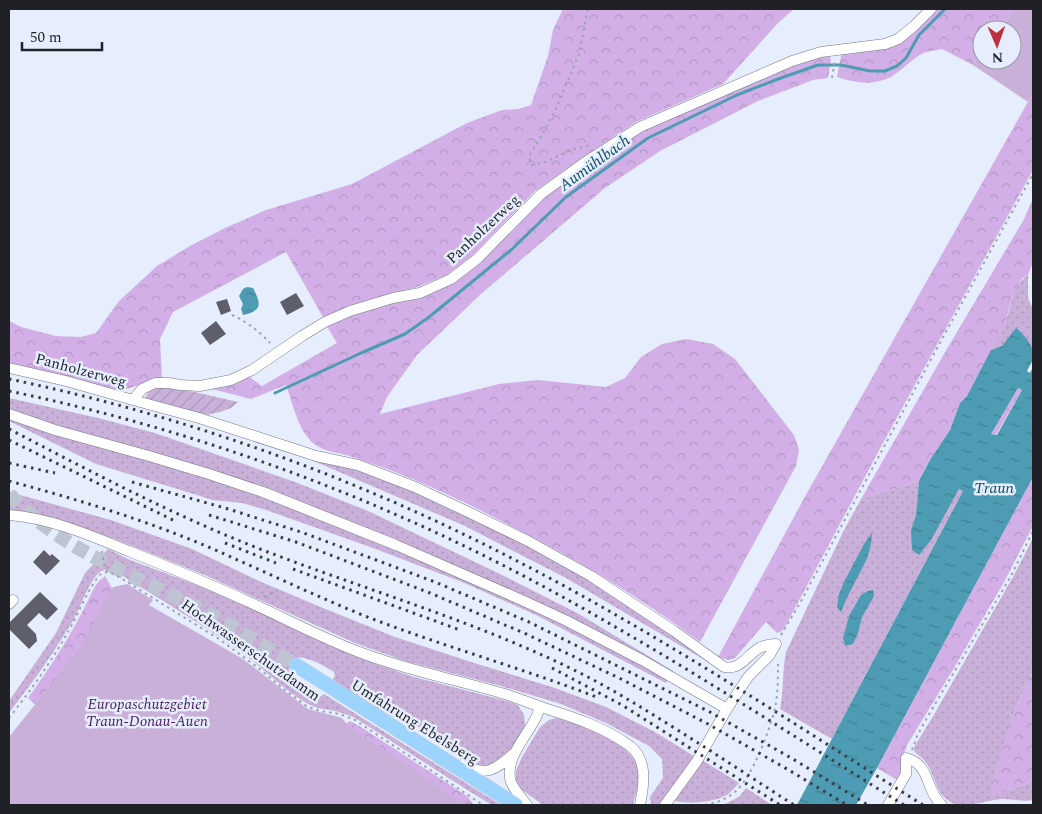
<svg xmlns="http://www.w3.org/2000/svg" width="1042" height="814" font-family="Spectral,serif">
<style>
.grass{fill:url(#grass-dots)}
.forest{fill:url(#forest-crowns)}
.park{fill:#c9b0d9}
.garden{fill:url(#garden-furrows)}
.water{fill:url(#water-ripples);fill-rule:evenodd}
.lines{fill:none;stroke-linecap:round;stroke-linejoin:round}
.stream{stroke:#4d9cb4;stroke-width:3}
.building{fill:#5f5e6b}
.major-tunnel{stroke:#bec4d1;stroke-width:14;stroke-dasharray:14 7;stroke-linecap:butt}
.minor-casing{stroke:#727885;stroke-width:11}
.major-casing{stroke:#cececf;stroke-width:15}
.path{stroke:#9da3ae;stroke-width:2;stroke-dasharray:2.5 4;stroke-linecap:butt}
.minor{stroke:#fff;stroke-width:10}
.major{stroke:#9dd4fd;stroke-width:14}
.rail{stroke:#3a3d43;stroke-width:3;stroke-dasharray:2.5 5;stroke-linecap:butt}
.labels{text-anchor:middle;stroke-width:5;stroke-linejoin:round;paint-order:stroke}
.street-label{font-size:15px;fill:#1f2126;stroke:#e6edfc}
.park-label{font-size:15px;font-style:italic;fill:#471b5c;stroke:#e6edfc}
.water-label{font-size:16px;font-style:italic;fill:#0a5062;stroke:#e6edfc}
</style>
<defs>
<pattern id="grass-dots" width="8" height="8" patternUnits="userSpaceOnUse" patternTransform="scale(1.25)"><rect width="8" height="8" fill="#c9b0d9"/><path d="M2 2h.1M6 6h.1" fill="none" stroke="#ac97ba" stroke-width="1.8" stroke-linecap="round"/></pattern>
<pattern id="forest-crowns" width="20" height="18" patternUnits="userSpaceOnUse" patternTransform="scale(1.25)"><rect width="20" height="18" fill="#d2b0e7"/><path d="M2 6a3 3 0 1 1 6 0M12 15a3 3 0 1 1 6 0" fill="none" stroke="#b497c6"/></pattern>
<pattern id="garden-furrows" width="10" height="10" patternUnits="userSpaceOnUse" patternTransform="scale(1.25)"><rect width="10" height="10" fill="#c9b0d9"/><path d="M-1 1l2-2M0 10L10 0M9 11l2-2" fill="none" stroke="#ac97ba"/></pattern>
<pattern id="water-ripples" width="26" height="14" patternUnits="userSpaceOnUse" patternTransform="scale(1.25)"><rect width="26" height="14" fill="#4d9cb4"/><path d="M2 4q2-2 4 0t4 0M15 11q2-2 4 0t4 0" fill="none" stroke="#3f7f92"/></pattern>
</defs>
<rect width="100%" height="100%" fill="#e6edfc"/>
<!-- grass -->
<path class="grass" d="M1028,275V298L1033,309V350L1023,334L1002,346L991,350C995,343 1000,336 1003,329C1011,312 1011,285 1028,275Z
M9,398L98,418L155,433L295,482L368,511L498,573L579,614L673,671L666,683L536,615L462,582L373,548L266,510L242,503L213,500L96,464L9,421Z
M309,459L331,462L368,472L401,485L521,542L586,577L636,608L715,666L566,578L465,526Z
M919,481L916,515L911,530L944,513L959,488L963,491L832,739L780,709C784,690 782,671 786,652L843,532L861,499Z
M9,492L111,520L192,549L259,581L323,608L395,637L471,662L552,687L606,707L655,732L694,756L661,804L653,805L651,804L650,797L663,778L662,759L649,746L606,723L561,704L501,686L405,661L355,643L207,576L115,539L91,531L9,512Z
M1033,538V670L1012,716L1000,794L1033,781V800C1023,802 1013,799 1002,799C983,800 959,814 943,796C935,787 934,774 927,764C924,759 918,755 914,751V747L932,718L1013,577Z
M108,549L130,560L205,588L373,663L414,677L507,701L518,705L524,715L525,727L509,752L496,763L488,767L476,765L421,728L391,716L376,708L333,680L335,675L334,672C324,666 297,649 289,663V670L297,678L300,684L318,696H321L324,694L501,805H492L472,793L360,721C352,716 344,713 335,711C326,709 318,709 310,705C289,694 268,673 249,658C213,631 173,607 134,583C126,578 110,565 100,572C90,579 80,608 74,619C71,624 67,630 64,635C47,663 28,688 9,713V701L56,633L85,573Z
M556,718C579,723 630,742 638,767C641,779 636,793 633,805H543L522,790L516,781V771L522,757L540,727L549,720Z
M702,760L739,783C735,787 731,792 727,795C711,803 692,804 675,801Z
M746,788L772,805H723L739,797Z"/>
<!-- forest -->
<path class="forest" d="M563,9H794L778,23L723,84L636,122L580,159L535,191L472,256L447,275L417,287L393,294L324,319L286,252L173,312L160,339L162,379C147,381 133,389 118,390L9,363V321L21,327L56,336L81,337L96,333L119,301L157,266L190,246L225,228L266,210L352,184L467,123L502,110L519,109L531,105L548,56L553,30Z
M934,9H1015L999,30H982V52L973,65L942,49C937,50 931,51 926,52C913,57 903,70 891,77C874,86 854,83 837,77L841,56L845,52L887,47Z
M829,54L831,60L828,78L813,80L758,101L660,151L605,188L481,294L417,355L387,397L380,414L499,384L538,380L606,387L625,378L641,357L662,344L686,339L713,344L735,359L794,435L799,450L796,466L700,642C640,597 576,559 509,525C488,514 466,503 444,493C414,479 384,467 352,457C339,452 325,453 313,443C298,430 293,404 286,385L251,399L208,388L248,376L262,386L337,343L326,325L351,313L453,281L543,196L641,131L793,63Z
M1033,93V170L883,443L785,627L782,631L777,633L766,622L735,658L729,660L718,657L807,493Z
M1033,199V262L1028,275L1022,278L1012,298L1004,328L967,396L960,403L950,430L930,460L919,481L861,499L948,347L1023,221Z
M1018,388L1022,390L996,435L990,433Z
M1033,477V526L1003,584L966,647L954,668L907,745L902,760L900,774L897,780L877,768Z
M105,576L116,595L127,623L36,705L28,698C53,664 76,627 94,588L98,582Z
M1033,670V781L1000,794L991,795L995,771L1012,716Z
M350,721L361,727L467,796L474,805H349L342,726Z"/>
<!-- park -->
<path class="park" d="M1015,9H1033V93L1028,102L973,65L982,52V60H1012V30H999Z
M127,584L153,600L149,605L243,659L308,709L342,718L351,730L401,760L462,805H9V737L80,648L113,587Z"/>
<!-- garden -->
<path class="garden" d="M164,387H173L238,402L231,408L220,412L206,415L145,398C148,389 156,388 164,387Z"/>
<!-- water -->
<path class="water" d="M247,287L253,288C261,303 263,311 243,315L241,309L243,304L239,296L243,289Z
M1016,328C1025,335 1036,348 1033,360C1031,363 1029,367 1027,371L1030,373L1033,367V477L877,768L856,805H797L963,491L959,489L931,540L919,555L912,550L911,530L916,515L919,481L930,460L950,430L960,403L967,396L991,350L1002,346ZM1018,388L1022,390L997,435L991,434Z
M872,533C871,556 863,566 853,586C848,594 845,603 841,612L837,607L839,594L845,580L864,544Z
M873,590L874,596L862,617L858,633L853,644L845,646L843,638L849,616L861,595L868,591Z"/>
<g class="lines">
<!-- stream -->
<path class="stream" d="M275,393L361,353L405,334L429,317L511,250L566,197L648,138L737,95L778,79L818,65H841L870,71H885L897,66L906,58L919,35L945,9"/>
</g>
<!-- building -->
<path class="building" d="M296,293L304,306L287,315L280,302Z
M227,299L231,311L221,315L216,302Z
M216,321L226,334L210,345L201,333Z
M44,550L50,556L52,554L60,561L46,575L33,562Z
M40,592L58,609L47,620L39,613L27,625L36,634L37,641L29,649L9,629V623Z"/>
<g class="lines">
<!-- major-tunnel -->
<path class="major-tunnel" d="M9,494C59,548 129,573 194,606C229,624 262,645 296,665"/>
<defs>
<path id="minor" d="M9,368L66,381L133,400L142,389L155,383H169L180,385L200,386L231,380L252,370L302,336L325,322L350,311L393,298L420,293L451,279L477,259L541,194L584,163L640,127L792,61L821,52L885,44L898,39L914,26L931,9
M133,400L199,418L316,456L358,465L415,487L464,510L528,541L591,576L674,631L724,667C741,671 747,654 761,647C766,645 771,644 776,644
M9,414L55,430L149,456L209,474L263,492L396,545L524,601L567,621L642,660L727,709
M9,515C51,518 92,536 131,552C171,568 210,584 249,602C286,619 322,638 359,652C408,671 459,680 508,695C520,699 532,704 544,708C573,717 604,727 630,746C648,760 644,785 640,805
M9,604L13,600
M462,765C487,776 494,771 513,754
M527,805C522,798 514,790 511,782C504,760 524,740 534,721C537,717 538,712 540,707
M665,805L697,761L727,709L748,677L769,656L776,644
M888,805L906,774V758C931,764 925,791 942,805"/>
<path id="major" d="M296,665L516,805"/>
</defs>
<!-- minor casing -->
<use href="#minor" class="minor-casing"/>
<!-- major casing -->
<use href="#major" class="major-casing"/>
<!-- path -->
<path class="path" d="M588,9L579,54L557,106L545,130L529,156L531,165L545,162L571,150L591,145
M832,78L835,59
M232,315C246,321 260,332 270,343
M102,551L104,564L108,573
M264,597L278,590
M781,635L800,603L936,350L1033,174
M9,718C31,690 51,662 68,632C75,620 92,581 101,574C107,570 113,574 119,577L219,639L257,667L285,690L308,707L320,711L340,714L355,720L483,805
M912,750L917,736L928,716L1011,576L1033,531
M705,805C716,803 727,799 736,791C752,777 770,730 775,708C778,694 778,678 778,663"/>
<!-- minor -->
<use href="#minor" class="minor"/>
<!-- major -->
<use href="#major" class="major"/>
<!-- rail -->
<path class="rail" d="M9,379C187,416 360,479 521,563C660,635 791,722 923,805
M9,391C201,431 387,500 559,595C677,660 790,734 904,805
M9,429C88,470 167,512 250,545C356,587 467,618 570,668C607,686 641,707 676,729C716,754 755,780 794,805
M9,440L175,521
M9,463L55,473
M9,481C76,499 142,519 206,546C259,569 311,594 365,616C442,646 522,668 599,698
M132,482L225,508L301,532L435,582L529,622L708,711L793,759L868,805
M209,515L296,542L430,593L524,633L621,679L708,724L787,769L847,805
M225,543L276,563
M293,569L460,630
M552,668L622,705L780,805"/>
</g>
<g class="labels">
<!-- street labels -->
<g class="street-label">
<text transform="translate(483 229) rotate(-43)" y="5">Panholzerweg</text>
<text transform="translate(81 370) rotate(15)" y="5">Panholzerweg</text>
<text transform="translate(251 650) rotate(35)" y="5">Hochwasserschutzdamm</text>
<text transform="translate(415 722) rotate(32)" y="5">Umfahrung Ebelsberg</text>
</g>
<!-- park labels -->
<g class="park-label">
<text x="147" y="709">Europaschutzgebiet<tspan x="147" dy="17">Traun-Donau-Auen</tspan></text>
</g>
<!-- water labels -->
<g class="water-label">
<text transform="translate(594 162) rotate(-36)" y="6">Aumühlbach</text>
<text x="994" y="493">Traun</text>
</g>
</g>
<!-- border -->
<rect width="1042" height="814" fill="none" stroke="#1f2126" stroke-width="20"/>
<!-- north arrow -->
<g transform="translate(997 45) rotate(178)"><circle r="24" fill="#e6edfc" stroke="#969ba6"/>
<path d="M0-4L9 19L0 12L-9 19Z" fill="#bf2f3b"/>
<text y="-8" font-size="14" font-weight="bold" text-anchor="middle" fill="#1f2126">N</text>
</g>
<!-- scale -->
<path d="M22 42v8h80v-8" fill="none" stroke="#1f2126" stroke-width="2.5"/>
<text x="30" y="42" font-size="15" fill="#1f2126" stroke="#e6edfc" stroke-width="4" paint-order="stroke">50 m</text>
</svg>
